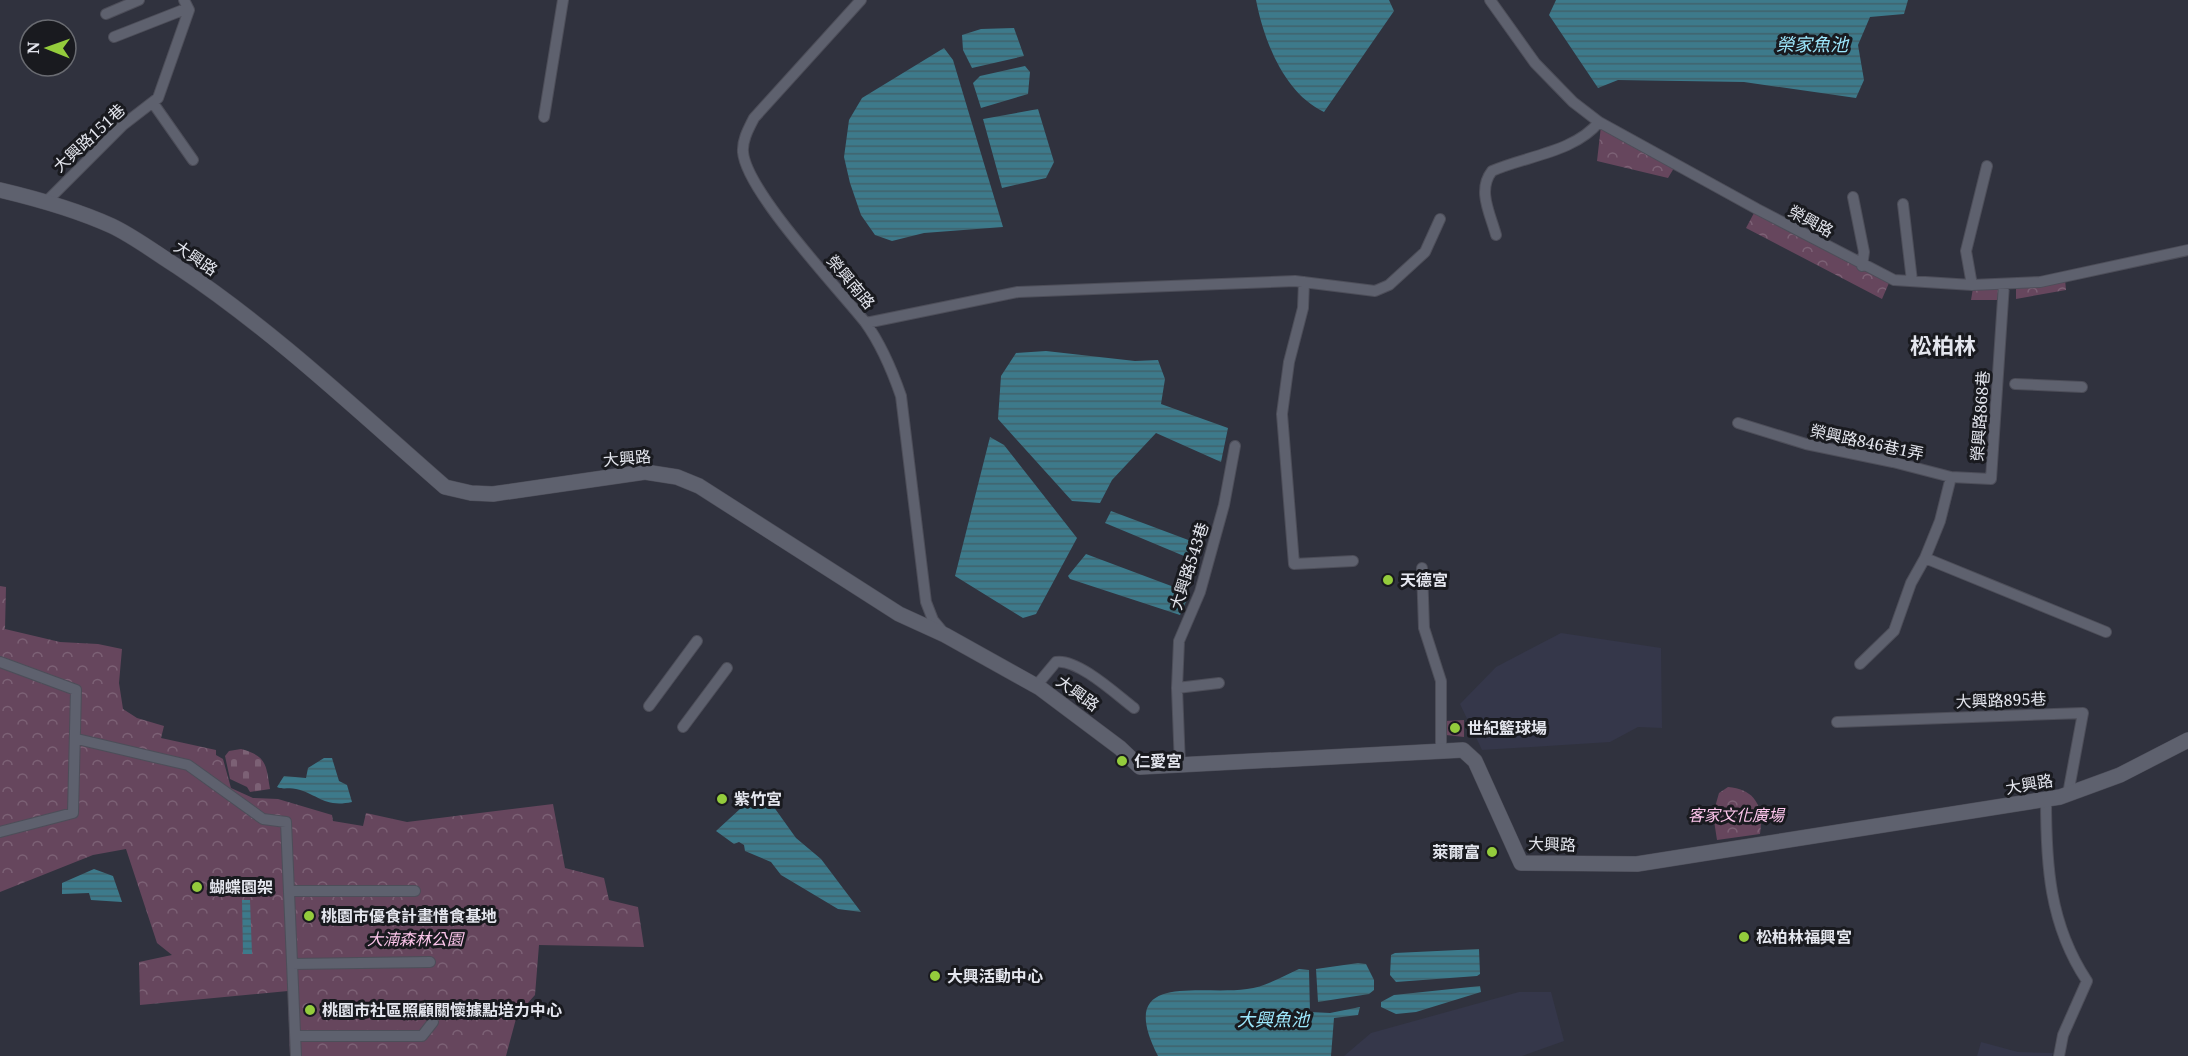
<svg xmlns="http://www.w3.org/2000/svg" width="2188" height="1056" font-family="'Noto Serif','Noto Sans TC',serif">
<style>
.built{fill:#35374a}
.forest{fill:url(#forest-crowns)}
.cemetery{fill:url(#cemetery-stones)}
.garden{fill:#66465d}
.water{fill:url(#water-rules)}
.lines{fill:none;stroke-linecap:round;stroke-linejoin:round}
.street-casing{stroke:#4d4e59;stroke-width:12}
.secondary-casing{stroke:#4d4e59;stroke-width:16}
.street{stroke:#5e616e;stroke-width:10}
.secondary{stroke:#5e616e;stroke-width:15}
.poi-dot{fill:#94cc3c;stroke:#191a1f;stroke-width:2}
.labels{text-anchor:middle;stroke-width:6;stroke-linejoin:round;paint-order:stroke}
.street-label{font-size:16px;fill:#e4e6ee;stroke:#191a1f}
.poi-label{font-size:16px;font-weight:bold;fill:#e4e6ee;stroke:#191a1f;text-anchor:start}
.park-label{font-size:16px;font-style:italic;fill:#fdc6ec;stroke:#191a1f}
.water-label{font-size:18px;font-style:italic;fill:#9de7fc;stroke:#191a1f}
.district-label{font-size:22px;font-weight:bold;fill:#e4e6ee;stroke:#191a1f}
</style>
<defs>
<pattern id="forest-crowns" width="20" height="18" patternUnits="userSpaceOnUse" patternTransform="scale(1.5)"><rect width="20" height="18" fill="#66465d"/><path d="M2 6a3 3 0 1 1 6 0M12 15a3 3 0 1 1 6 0" fill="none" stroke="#7c6175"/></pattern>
<pattern id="cemetery-stones" width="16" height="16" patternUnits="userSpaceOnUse" patternTransform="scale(1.5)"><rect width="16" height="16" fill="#66465d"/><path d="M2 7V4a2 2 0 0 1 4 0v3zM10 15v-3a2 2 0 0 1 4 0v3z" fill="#7c6175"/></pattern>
<pattern id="water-rules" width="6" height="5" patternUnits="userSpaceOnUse" patternTransform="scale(1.5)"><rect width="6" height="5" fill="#3d7a8b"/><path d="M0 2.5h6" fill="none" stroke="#40626c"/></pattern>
</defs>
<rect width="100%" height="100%" fill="#30323e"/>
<!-- built -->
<path class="built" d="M1561,633L1661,648L1662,728L1638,727L1610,742L1482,750L1460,704L1496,667Z
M1519,992H1551L1564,1041L1522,1056H1344L1371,1033Z
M1981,1042L2018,1052L2053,1053L2052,1056H1977Z"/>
<!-- forest -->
<path class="forest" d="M1601,126L1674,168L1668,178L1597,161Z
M1754,213L1889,283L1882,299L1746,228Z
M2065,279L2066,290L2016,299V286Z
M2001,286L2000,300H1971L1973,288Z
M0,586L6,587L5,629L60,642L98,644L122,649L119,683L123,709L137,718L164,726L161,738L216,750V755L223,759L231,788L253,798L278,799L332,815L333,821L363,826L366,813L407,822L553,804L565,868L604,878L609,900L638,907L644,947L539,945L535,995L517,1015L506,1056H290L288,991L140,1005L139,962L172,955L157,943L126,849L93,855L0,892Z
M1728,787C1756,789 1764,808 1760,834L1717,840L1713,814L1719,793Z"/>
<!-- cemetery -->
<path class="cemetery" d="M241,749C267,756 266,765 270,789L250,792L247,787L230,779L225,756L229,751Z"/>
<!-- garden -->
<path class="garden" d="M1464,720V737L1446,735L1445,721Z"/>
<!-- water -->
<path class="water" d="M1256,0H1389L1394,11L1324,112C1284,93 1264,41 1256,0Z
M1556,0H1908L1904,14L1870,17L1858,45L1864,80L1856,98L1744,82L1618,80L1598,88L1549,15Z
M1014,28L1024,56L972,68L963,50L962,35L981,29Z
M944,48L953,60L1003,227L924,233L892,241L875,235L861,215L850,183L844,157L849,120L862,98Z
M1025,66L1030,72L1028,94L981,108L973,83L980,76Z
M1038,109L1054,162L1046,178L1002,188L983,119Z
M1046,351L1135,361L1158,360L1165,379L1161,404L1228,428L1221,462L1156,433L1112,480L1100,503L1072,501L998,419L1001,376L1016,353Z
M990,437L1004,445L1077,538L1036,614L1023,618L955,576Z
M1111,511L1199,544L1196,561L1105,523Z
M1086,554L1190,593L1180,615L1070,579L1068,576Z
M324,758H332L339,781L347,785L352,802C324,808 318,794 296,789C289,787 283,790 277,787L284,776L306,778L308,768Z
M759,795L766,796L796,838L821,859L861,912L838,909L781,875L771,862L745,851L744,845L739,842L734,844L716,831L753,797Z
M94,869L113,876L122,902L91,900L89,893L62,894V883Z
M242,900H250L252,954H243Z
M1479,949L1480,974L1477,976L1396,982L1390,975L1391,955L1395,953Z
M1358,963L1366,964L1374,980V990L1369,994L1318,1002L1316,969Z
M1299,969L1309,970L1310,1012L1330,1013L1360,1007L1358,1015L1334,1018L1331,1056H1158C1114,970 1199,996 1247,989C1265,987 1283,976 1299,969Z
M1480,986L1481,992L1416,1012L1396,1014L1381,1007V1002L1394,995Z"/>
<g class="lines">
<defs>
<path id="street" d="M861,0L754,118C749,128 742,140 743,152C746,191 838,288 865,322C881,344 892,370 901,396L926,602L933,620L943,632
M1490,0L1535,63L1573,102L1599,122L1757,209L1894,280L1972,285L2040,282L2188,250
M106,14L139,0
M114,37L188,8
M153,103L193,160
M544,117L563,0
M1853,197L1864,252L1862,266
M47,201L123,125L158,98L189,10L184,0
M1903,204L1912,281
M1496,235C1490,213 1477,190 1492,171C1526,156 1575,152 1599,122
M1304,282L1303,308L1289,362L1282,414L1294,564L1353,561
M1972,285L1966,251L1987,166
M866,323L1018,292L1295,281L1375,291L1389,285L1425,252L1440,219
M2015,384L2082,387
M1738,423L1806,444L1893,462L1951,477L1991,479L2004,284
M1925,558L2106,632
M1422,568L1424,628L1441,681V752
M0,662L76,690L73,813L0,832
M1860,664L1894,631L1911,583L1925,558L1940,521L1951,477
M1036,686L1056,662C1077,658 1117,695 1134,708
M1177,688L1219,683
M649,706L697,641
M1837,722L2083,713L2068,794
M683,727L727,668
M77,739L188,765L263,819L286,822L296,1056
M1180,766L1177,688L1179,641L1200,592L1224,505L1235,446
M2046,799C2046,864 2049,924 2087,981L2063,1035L2059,1056
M289,891H415
M292,964L430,962
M296,1036H422L433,1022"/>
<path id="secondary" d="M0,190C38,199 77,210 112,226C135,237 157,254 178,267C274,331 358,411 445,487L471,493L493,494L645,472L677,477L699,486L899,614L945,635L1040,688L1120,748L1140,767L1463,750L1475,761L1521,863L1637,864L2060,797L2120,775L2188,740"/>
</defs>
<!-- street casing -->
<use href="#street" class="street-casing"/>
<!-- secondary casing -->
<use href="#secondary" class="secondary-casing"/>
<!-- street -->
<use href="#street" class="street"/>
<!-- secondary -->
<use href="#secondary" class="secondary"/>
</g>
<!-- markers -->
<g class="poi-dot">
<circle cx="1388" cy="580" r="6"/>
<circle cx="1455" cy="728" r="6"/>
<circle cx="1122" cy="761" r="6"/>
<circle cx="722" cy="799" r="6"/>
<circle cx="1492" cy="852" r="6"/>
<circle cx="197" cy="887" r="6"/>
<circle cx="309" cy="916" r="6"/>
<circle cx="1744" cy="937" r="6"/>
<circle cx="935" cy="976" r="6"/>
<circle cx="310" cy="1010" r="6"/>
</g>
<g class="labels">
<!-- street labels -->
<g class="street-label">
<text transform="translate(89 138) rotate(-43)" y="6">大興路151巷</text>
<text transform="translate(1811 221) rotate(28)" y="6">榮興路</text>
<text transform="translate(196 258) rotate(34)" y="6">大興路</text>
<text transform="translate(851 282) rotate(50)" y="6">榮興南路</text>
<text transform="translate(1980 416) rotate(-86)" y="6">榮興路868巷</text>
<text transform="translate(1867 442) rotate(12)" y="6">榮興路846巷1弄</text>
<text transform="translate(627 458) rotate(-5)" y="6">大興路</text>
<text transform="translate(1189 566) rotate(-72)" y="6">大興路543巷</text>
<text transform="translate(1078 693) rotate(36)" y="6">大興路</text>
<text transform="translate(2001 700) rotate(-2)" y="6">大興路895巷</text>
<text transform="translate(2029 784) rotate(-10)" y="6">大興路</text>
<text transform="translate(1552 844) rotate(2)" y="6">大興路</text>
</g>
<!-- poi labels -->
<g class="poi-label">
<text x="1400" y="586">天德宮</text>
<text x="1467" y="734">世紀籃球場</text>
<text x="1134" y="767">仁愛宮</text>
<text x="734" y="805">紫竹宮</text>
<text x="1480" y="858" text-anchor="end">萊爾富</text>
<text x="209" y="893">蝴蝶園架</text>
<text x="321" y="922">桃園市優食計畫惜食基地</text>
<text x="1756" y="943">松柏林福興宮</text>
<text x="947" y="982">大興活動中心</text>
<text x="322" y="1016">桃園市社區照顧關懷據點培力中心</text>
</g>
<!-- park labels -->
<g class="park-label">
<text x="1736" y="821">客家文化廣場</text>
<text x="415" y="945">大湳森林公園</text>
</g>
<!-- water labels -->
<g class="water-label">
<text x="1812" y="51">榮家魚池</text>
<text x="1273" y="1026">大興魚池</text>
</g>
<!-- district labels -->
<g class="district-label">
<text x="1943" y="354">松柏林</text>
</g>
</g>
<!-- north arrow -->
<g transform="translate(48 48) rotate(271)"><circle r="28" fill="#191a1f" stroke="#6a6c72" stroke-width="1.5"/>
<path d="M0-4.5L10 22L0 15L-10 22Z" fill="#94cc3c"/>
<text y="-9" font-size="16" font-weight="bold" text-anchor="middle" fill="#e4e6ee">N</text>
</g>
</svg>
